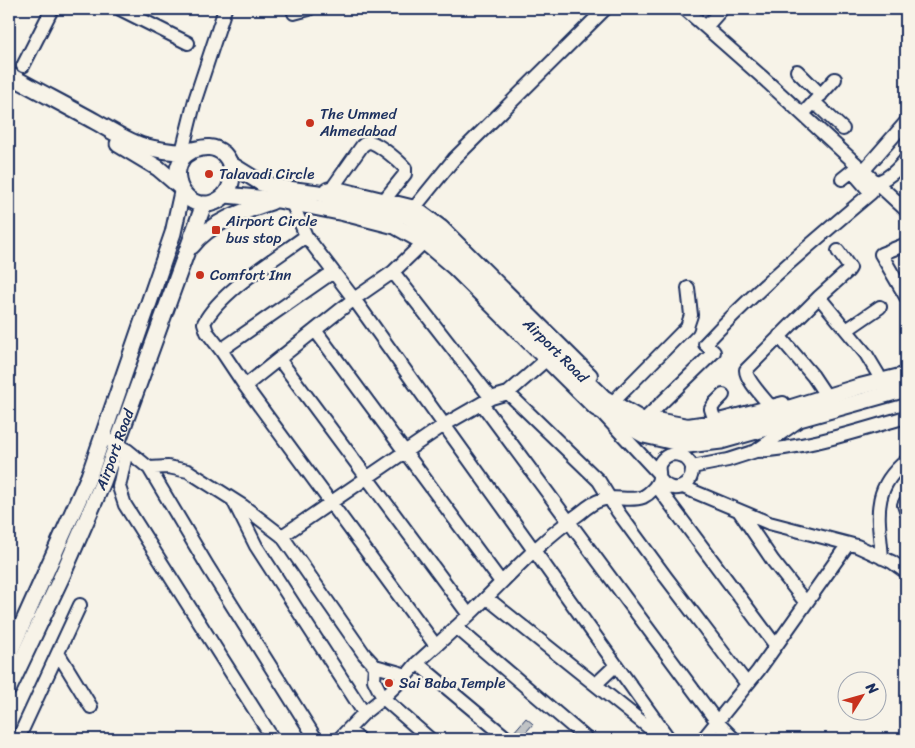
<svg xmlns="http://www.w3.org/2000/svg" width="915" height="748" font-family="Sriracha,sans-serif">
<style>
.building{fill:#c0c3c5;stroke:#1b2f5e}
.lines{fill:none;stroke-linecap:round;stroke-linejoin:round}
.minor-casing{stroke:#1b2f5e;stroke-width:16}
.major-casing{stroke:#1b2f5e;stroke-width:19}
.minor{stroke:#f7f3e8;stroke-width:12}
.major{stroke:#f7f3e8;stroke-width:15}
.poi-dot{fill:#c8321e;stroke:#f7f3e8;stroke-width:2}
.labels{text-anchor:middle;stroke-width:5;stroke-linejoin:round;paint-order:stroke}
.poi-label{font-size:15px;fill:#1b2f5e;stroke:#f7f3e8;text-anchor:start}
.street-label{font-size:15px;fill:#1b2f5e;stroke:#f7f3e8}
</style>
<rect width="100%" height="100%" fill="#f7f3e8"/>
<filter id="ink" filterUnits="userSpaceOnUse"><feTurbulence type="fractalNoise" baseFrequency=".02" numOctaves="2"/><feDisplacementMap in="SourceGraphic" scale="10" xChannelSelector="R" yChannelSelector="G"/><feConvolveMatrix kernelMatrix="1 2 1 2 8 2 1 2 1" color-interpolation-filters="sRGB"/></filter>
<g filter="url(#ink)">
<!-- building -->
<path class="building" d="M392,676L396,682L387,689L382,683Z
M526,718L533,724L520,739L513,733Z"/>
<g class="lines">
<defs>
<path id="minor" d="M120,9L188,43
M685,9L761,76L906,210
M294,13L309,9
M706,27L722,9
M23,66L52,9
M797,71L821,95
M814,102L843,129
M803,114L835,79
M182,152L195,100L225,9
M864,170L906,122
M878,182C890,177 897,170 906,159
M333,187L415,207L442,227L591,375
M327,189L333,187L362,146C365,143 369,141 373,143C382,147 398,160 405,168V174L385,199
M292,203L306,236L354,299L669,739
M415,207L454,159L605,9
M306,236C275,259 222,290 204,323L207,332L221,350L333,272
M424,242L393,272L354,299L245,386L436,646
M906,247L904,245L881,254L906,297
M393,272L491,398
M819,297L866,354L878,374
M848,329L880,307
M315,330L501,582
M779,336L813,376L823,391
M221,350L245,386
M279,359L469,615
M508,393L599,481L618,512L665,576L747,684
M616,399L687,327L691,315L688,288
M482,404L717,722L734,739
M770,406C764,398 746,380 746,370L819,297L848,271L850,268L838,251
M605,416L658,473
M647,417L714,352L705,344C757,289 814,241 871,193L852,171L842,179
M656,419L688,425L715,421L783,403
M715,421L711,409L715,403L723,395
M108,440L127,450L149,468L168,467L188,471L243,506L282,536L364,654L375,666L407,675L417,663L508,739
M127,450L119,487L125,505L273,739
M756,451C808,448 856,431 906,417
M692,467L728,460L756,451L797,422
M149,468L208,567L316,739
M656,485L776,646
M683,487L769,523L857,546L892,562L906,572
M906,501L904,505L906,511
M234,502L256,546L364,713
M739,511L773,561L806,603
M282,536L444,425L491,398L508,393L547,359
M882,558C879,518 870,490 906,461
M487,598L662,738
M456,627L587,739
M58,653L91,707
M417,663C440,642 464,621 486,598C516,568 544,538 579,514C585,509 593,502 601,500C614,495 630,502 643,497C649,494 659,485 659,477C660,472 657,468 660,463C669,448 687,454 692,467C693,489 671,496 659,478
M375,666L374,680L383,698L430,739
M596,684L616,665
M348,730L359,739
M18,739L80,605
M339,739L364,713L383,698L407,675
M703,739L758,671L848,544"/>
<g id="major">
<path d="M9,75C38,91 67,106 96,122C110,130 127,141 143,146C155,149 168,152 181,152C196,151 210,141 224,154C237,168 234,194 215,202C189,213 168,181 182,159C184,155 190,152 193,150"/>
<path d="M118,144L158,168L179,186"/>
<path id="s1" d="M232,165L261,183L280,188L318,193L407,216L434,234L462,258L604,398L649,424L688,433L738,424L858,387L906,375"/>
<path d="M226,195L278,200L344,213L395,226L427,244L454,267L596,408L644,435L688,445L721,441L906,389"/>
<path d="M192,246C210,222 244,211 271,202"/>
<path d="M9,654L89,476L173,233L182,192"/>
<path id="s2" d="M9,688L62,576L103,482L204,204"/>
</g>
</defs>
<!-- minor casing -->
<use href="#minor" class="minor-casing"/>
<!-- major casing -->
<use href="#major" class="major-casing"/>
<!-- minor -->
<use href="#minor" class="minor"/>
<!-- major -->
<use href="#major" class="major"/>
</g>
</g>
<!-- markers -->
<g class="poi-dot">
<circle cx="310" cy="123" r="5"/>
<circle cx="209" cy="174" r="5"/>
<rect x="211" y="225" width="10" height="10" rx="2.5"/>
<circle cx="200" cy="275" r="5"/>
<circle cx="389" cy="683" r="5"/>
</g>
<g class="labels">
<!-- poi labels -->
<g class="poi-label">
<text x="320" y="119">The Ummed<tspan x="320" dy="17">Ahmedabad</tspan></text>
<text x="219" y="179">Talavadi Circle</text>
<text x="226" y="226">Airport Circle<tspan x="226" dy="17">bus stop</tspan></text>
<text x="210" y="280">Comfort Inn</text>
<text x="399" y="688">Sai Baba Temple</text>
</g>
<!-- street labels -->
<g class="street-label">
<text dy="5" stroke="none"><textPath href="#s1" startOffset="385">Airport Road</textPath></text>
<text dy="5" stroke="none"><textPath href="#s2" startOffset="261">Airport Road</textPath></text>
</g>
</g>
<!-- margin -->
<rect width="915" height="748" fill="none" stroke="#f7f3e8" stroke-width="30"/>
<rect x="15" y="15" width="885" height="718" fill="none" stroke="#1b2f5e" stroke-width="2" filter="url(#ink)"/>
<!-- north arrow -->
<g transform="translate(862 696) rotate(53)"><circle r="24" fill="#f7f3e8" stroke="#9fa5b1"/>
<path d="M0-4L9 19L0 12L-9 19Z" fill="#c8321e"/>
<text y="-8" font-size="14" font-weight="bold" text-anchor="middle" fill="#1b2f5e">N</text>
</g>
</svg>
